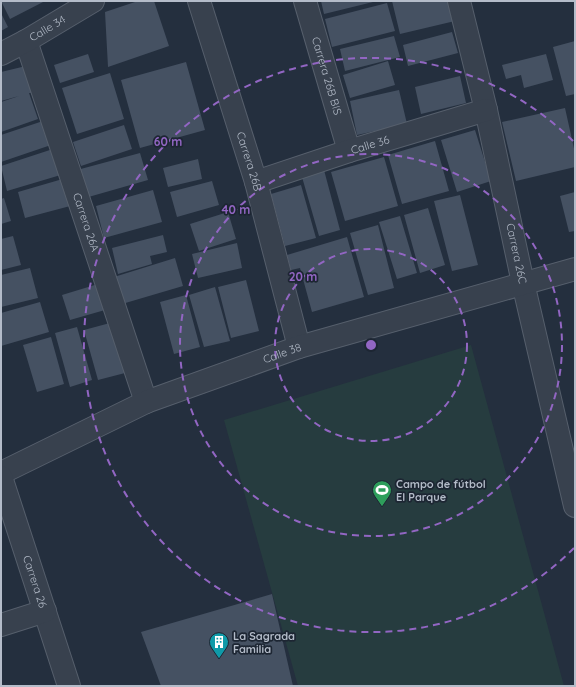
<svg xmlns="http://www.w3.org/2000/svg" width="576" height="687" font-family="Quicksand,sans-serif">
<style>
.pitch{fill:#263c3f}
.building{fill:#455162}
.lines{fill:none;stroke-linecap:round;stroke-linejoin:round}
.minor-casing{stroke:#565f6c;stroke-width:24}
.minor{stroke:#38414e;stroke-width:22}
.ring{fill:none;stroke:#9266c3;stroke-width:2;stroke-dasharray:7 5}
.labels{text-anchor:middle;stroke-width:3.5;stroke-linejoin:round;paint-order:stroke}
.street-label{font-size:11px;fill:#b4bcc9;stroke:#1d2633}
.poi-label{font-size:11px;font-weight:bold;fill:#b4bcc9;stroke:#1d2633;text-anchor:start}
.centre{fill:#9266c3;stroke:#1d2633;stroke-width:2}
.ring-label{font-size:12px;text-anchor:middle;font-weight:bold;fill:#9266c3;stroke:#1d2633;stroke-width:3.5;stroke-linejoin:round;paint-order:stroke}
</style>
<rect width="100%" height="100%" fill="#242f3e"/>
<!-- pitch -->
<path class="pitch" d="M471,345L564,686H298L224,420Z"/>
<!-- building -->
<path class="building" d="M1,1H45L10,19Z
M138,1H154L169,46L108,67L105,12Z
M321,1H373V2L324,14Z
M392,1H450L455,21L400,34Z
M387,3L395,31L332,47L325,19Z
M1,13L8,27L1,31Z
M452,32L458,53L408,66L403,45Z
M394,36L400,57L345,71L340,49Z
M575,41V94L566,96L553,47Z
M88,54L94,72L60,83L54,65Z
M546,54L553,80L524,88L521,75L506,79L502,65Z
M388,61L395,85L350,98L343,75Z
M186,62L205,130L140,148L121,80Z
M26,66L33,93H29L38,119L1,132V102L19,96L1,101V72Z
M110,73L124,119L77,134L62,88Z
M460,76L466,103L421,114L415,87Z
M399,90L407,124L357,135L350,101Z
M565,108L575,153V167L516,181L502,122Z
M43,121L51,145L1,162V135Z
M124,125L132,149L81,166L73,142Z
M475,130L491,181L457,192L441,140Z
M435,141L449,191L402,204L388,155Z
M56,148L64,174L7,191L1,166Z
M140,153L148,180L85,198L77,170Z
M384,157L398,206L345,221L331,172Z
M198,159L202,179L168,187L163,168Z
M324,170L340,230L319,236L302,177Z
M66,178L74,205L25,218L18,192Z
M212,181L219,205L177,217L170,192Z
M301,185L316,238L285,246L271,194Z
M153,190L162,222L104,238L96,206Z
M575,192V231L569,232L560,196Z
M460,195L478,265L452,271L434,201Z
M4,198L11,221L1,224V199Z
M428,208L445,265L420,273L404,215Z
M228,212L236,239L199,251L190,224Z
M400,216L417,273L397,279L379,222Z
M378,225L394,288L368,295L350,233Z
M163,235L167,252L150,256L152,264L118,274L112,248Z
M13,236L21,265L1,270V239Z
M347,237L364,297L312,312L300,268L291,270L287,255Z
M237,243L242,268L198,278L192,254Z
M175,258L183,286L122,304L114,277Z
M30,268L38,298L1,307V275Z
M246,280L259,331L231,338L218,287Z
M98,284L105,310L70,320L62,295Z
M215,287L230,341L204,347L189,295Z
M186,295L200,347L174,354L160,302Z
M40,302L49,332L1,346V313Z
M110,323L125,373L98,380L84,330Z
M77,327L92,380L70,387L55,333Z
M51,337L64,384L37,392L23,345Z
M272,594L293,686H161L141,632Z"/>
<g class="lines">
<defs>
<g id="minor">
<path id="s1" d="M199,1L256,182L299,347"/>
<path id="s2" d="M305,1L349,151"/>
<path id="s3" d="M459,1L486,110L523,283L575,506"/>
<path id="s4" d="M26,41L146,402"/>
<path id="s5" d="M1,54L26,41L93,1"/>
<path id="s6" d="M256,182L349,151L486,110"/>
<path id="s7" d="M1,473L146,402L299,347L575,269"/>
<path id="s8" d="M1,477L69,686"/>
<path d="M1,625L45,611"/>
</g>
</defs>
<!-- minor casing -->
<use href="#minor" class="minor-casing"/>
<!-- minor -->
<use href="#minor" class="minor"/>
</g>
<!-- distance rings -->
<g class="ring">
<circle cx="371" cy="345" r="96"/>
<circle cx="371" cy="345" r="191"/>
<path d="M574 548A287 287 0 1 1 574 142"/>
</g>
<!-- icons -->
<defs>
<symbol id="stadium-pin" viewBox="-11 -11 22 30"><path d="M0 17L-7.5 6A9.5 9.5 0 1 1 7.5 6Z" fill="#2e9e5b" stroke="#1d2633"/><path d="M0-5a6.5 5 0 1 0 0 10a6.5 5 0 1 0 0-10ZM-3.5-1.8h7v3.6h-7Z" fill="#fff"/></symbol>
<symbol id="building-pin" viewBox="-11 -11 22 30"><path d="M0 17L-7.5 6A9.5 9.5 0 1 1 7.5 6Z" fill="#0f9aa8" stroke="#1d2633"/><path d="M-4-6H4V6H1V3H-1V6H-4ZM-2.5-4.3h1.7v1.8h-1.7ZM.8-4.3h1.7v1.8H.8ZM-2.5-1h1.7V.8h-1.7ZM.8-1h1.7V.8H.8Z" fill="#fff"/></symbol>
</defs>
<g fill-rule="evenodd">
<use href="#stadium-pin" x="371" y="479" width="22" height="30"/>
<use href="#building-pin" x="208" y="631" width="22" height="30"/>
</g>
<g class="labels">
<!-- street labels -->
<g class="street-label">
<text dy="4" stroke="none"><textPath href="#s5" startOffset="53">Calle 34</textPath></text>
<text dy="4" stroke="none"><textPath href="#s2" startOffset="78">Carrera 26B BIS</textPath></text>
<text dy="4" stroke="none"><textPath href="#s6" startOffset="120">Calle 36</textPath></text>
<text dy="4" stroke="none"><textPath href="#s1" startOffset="168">Carrera 26B</textPath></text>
<text dy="4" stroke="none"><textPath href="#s4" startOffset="191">Carrera 26A</textPath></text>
<text dy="4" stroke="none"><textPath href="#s3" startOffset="259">Carrera 26C</textPath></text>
<text dy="4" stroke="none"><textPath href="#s7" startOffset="306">Calle 38</textPath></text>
<text dy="4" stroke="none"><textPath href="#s8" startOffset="110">Carrera 26</textPath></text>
</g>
<!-- poi labels -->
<g class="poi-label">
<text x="396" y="488">Campo de fútbol<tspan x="396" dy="13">El Parque</tspan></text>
<text x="233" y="640">La Sagrada<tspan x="233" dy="13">Familia</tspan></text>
</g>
</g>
<circle cx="371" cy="345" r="6" class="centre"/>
<g class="ring-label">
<text x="168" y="146">60 m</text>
<text x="236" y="214">40 m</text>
<text x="303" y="281">20 m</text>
</g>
<!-- border -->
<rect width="576" height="687" fill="none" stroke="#b4bcc9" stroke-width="4"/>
</svg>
